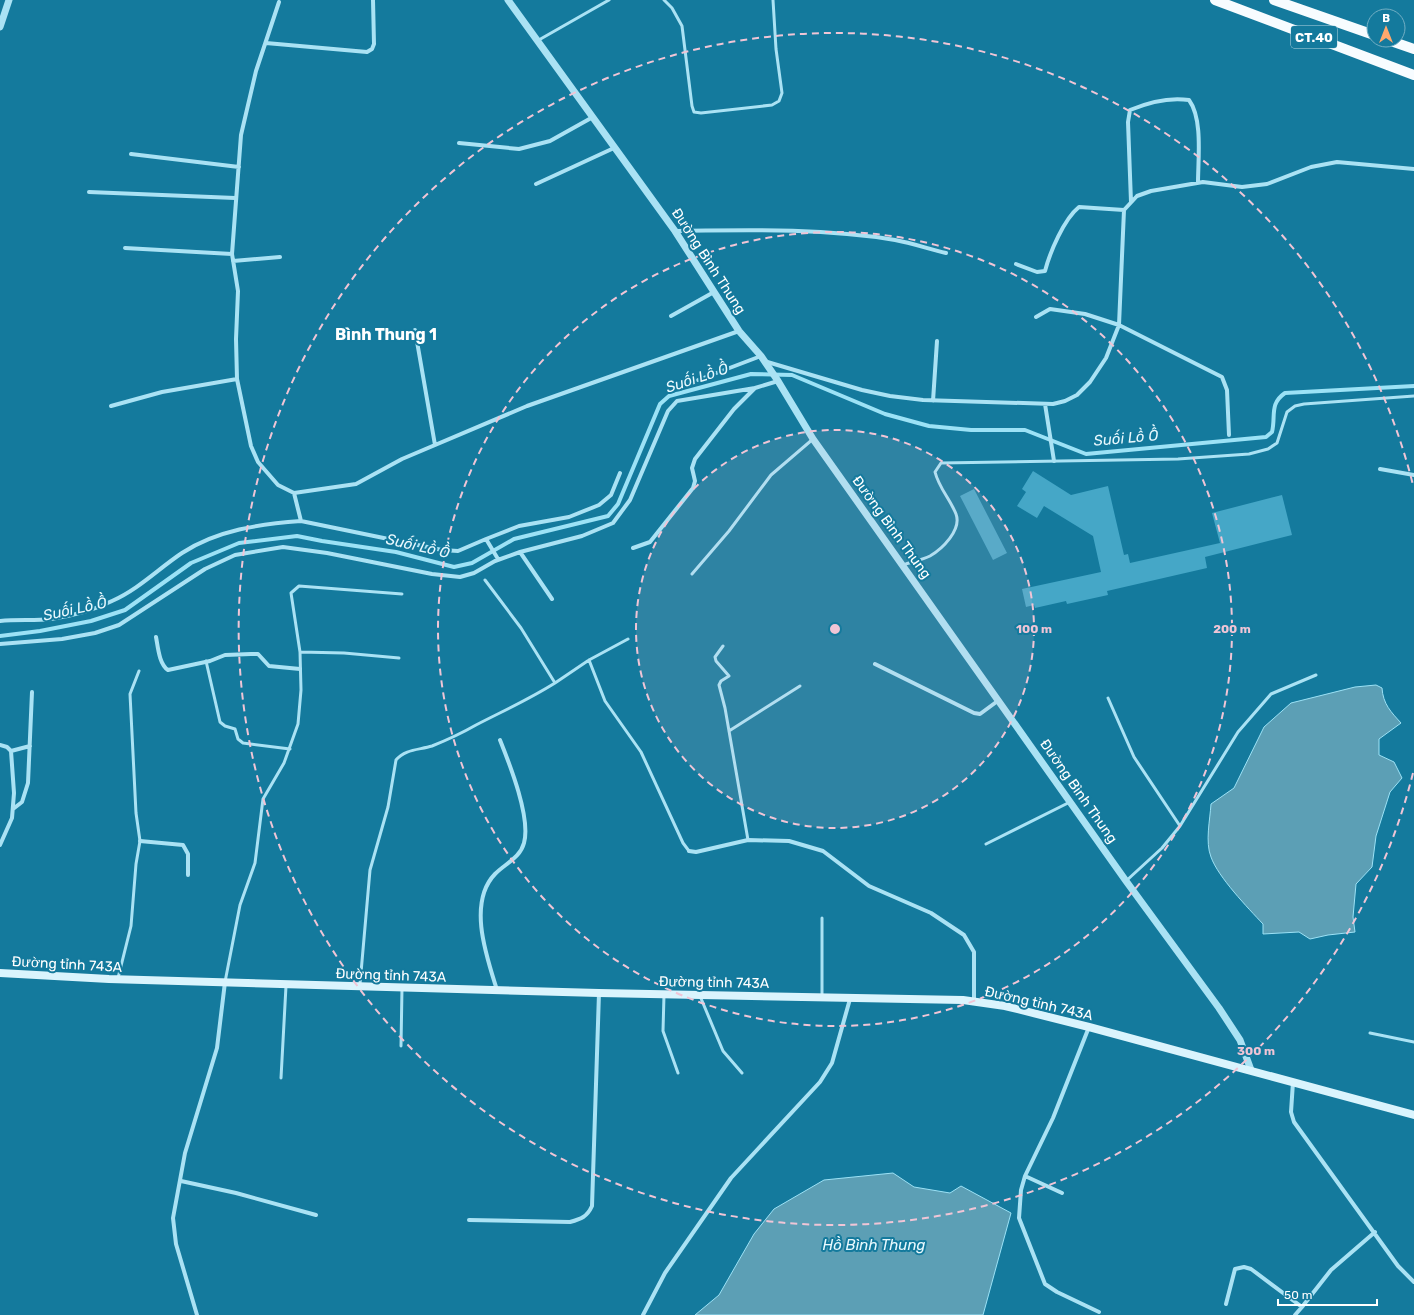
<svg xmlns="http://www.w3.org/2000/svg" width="1414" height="1315" font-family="Rubik,sans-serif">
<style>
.water{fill:#5c9fb5;stroke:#9ce2f6}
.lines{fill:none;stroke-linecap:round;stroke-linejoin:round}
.stream{stroke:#9ce2f6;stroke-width:4}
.building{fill:#45a7c7}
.service{stroke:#aae2f4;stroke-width:3}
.minor{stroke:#aae2f4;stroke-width:4}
.tertiary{stroke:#aae2f4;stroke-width:7}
.secondary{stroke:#daf4fd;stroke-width:8}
.primary{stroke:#f7fcff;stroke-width:10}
.ring{fill:none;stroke:#f0c5d6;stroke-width:2;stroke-dasharray:7 5}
.labels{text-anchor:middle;stroke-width:4;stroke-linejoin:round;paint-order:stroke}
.shield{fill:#147a9d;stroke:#b8d7e2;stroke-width:1}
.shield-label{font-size:13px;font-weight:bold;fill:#fff}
.street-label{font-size:14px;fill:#fff;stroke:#147a9d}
.water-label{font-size:15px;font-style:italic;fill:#e9f9fe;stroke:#147a9d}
.quarter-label{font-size:16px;font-weight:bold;fill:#fff;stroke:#147a9d}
.centre{fill:#f0c5d6;stroke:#147a9d;stroke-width:2}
.ring-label{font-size:12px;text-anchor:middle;font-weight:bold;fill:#f0c5d6;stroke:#147a9d;stroke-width:4;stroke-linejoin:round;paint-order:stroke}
</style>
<rect width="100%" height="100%" fill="#147a9d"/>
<!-- water -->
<path class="water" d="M1376,685L1382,688C1383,704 1391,712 1401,723L1379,739V755L1394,762L1402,778L1390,792L1376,836L1372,867L1356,884L1353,917L1355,932L1328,935L1310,939L1299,932L1263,934V924C1248,908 1218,877 1211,857C1205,842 1210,820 1211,804L1234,788L1264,727L1291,703L1355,687Z
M893,1173L914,1187L950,1193L961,1186L1011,1213L983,1315H695L719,1295L754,1234L774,1209L824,1180Z"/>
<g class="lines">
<!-- stream -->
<path class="stream" d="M0,636L40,631L91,621L125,610L191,563L239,543L297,536L322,541L396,552L454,567L472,563L514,539L608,516L618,504L660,404L669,396L751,374L792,375L885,414L929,426L971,430H1025L1086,454L1266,437L1272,432C1276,416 1269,404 1285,393L1414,386"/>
</g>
<!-- building -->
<path class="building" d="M1033,471L1071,495L1108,486L1124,555L1128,554L1130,563L1220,543L1212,513L1282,495L1292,535L1205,557L1207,568L1107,591L1108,595L1067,604L1066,601L1035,608L1034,605L1026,607L1022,589L1101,572L1093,536L1044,506L1037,518L1017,506L1026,492L1022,489Z
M974,489L1007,553L993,560L960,496Z"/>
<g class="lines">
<!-- service -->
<path class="service" d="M664,0L672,8L682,26L692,106L694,112L701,113L772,105L779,101L782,93L776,49L773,0
M537,41L609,0
M903,565C911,562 922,560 930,556C942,549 962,530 956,514C950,499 939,488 935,472L941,463L1178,459L1249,454L1268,449L1277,443L1287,412L1295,406L1304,404L1414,396
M692,574L729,531L771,475L813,439
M723,646L715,657L716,661L729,676L721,681L719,685L725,708L748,840
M300,652L344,653L399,658
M589,660L605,701L641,752L683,843L689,851
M206,661L220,722L225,726L235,729L238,739L243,743L290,749
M555,683L589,660L628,639
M1108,698L1134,757L1180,826
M729,731L800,686
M986,844L1070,802
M1126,881L1162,848L1180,826L1238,732L1271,694L1316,675
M118,978L131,926L136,864L140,841L136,813L130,694L139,671
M225,982L240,905L255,863L263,799L284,763L298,724L301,690L300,652L291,593L299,586L402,594
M360,984L370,870L388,807L396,760C405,749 419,750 432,746C447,740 462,733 476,725C503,711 528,700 555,683L521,628L485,580
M664,995L663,1031L678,1073
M700,996L723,1051L742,1073
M822,996V918
M1370,1033L1414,1042
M401,1046L402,988
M281,1078L286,986"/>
<!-- minor -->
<path class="minor" d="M279,2L256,71L241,135L232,254L238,291L236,339L237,379L251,446L258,462L278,485L294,493L356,484L402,459L527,406L739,331
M266,43L367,52L372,49L374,44L373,0
M459,143L519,149L550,141L593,117
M131,154L239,167
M536,184L614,148
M89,192L235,198
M1131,202L1128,122L1130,110C1149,102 1169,97 1189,100C1203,119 1198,159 1198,183
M675,231C748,230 823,228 895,240C912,243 929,249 946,253
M125,248L232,254
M233,261L280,257
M1016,264L1037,272L1045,271C1050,252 1064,219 1079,207L1124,210
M671,316L714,292
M1036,317L1050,309L1085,314L1119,325L1222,377L1227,390L1229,435
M415,330L435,445
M764,361L862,390L890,396L923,400L1053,404L1065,401L1077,395L1090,382L1106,358L1119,325L1124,210L1137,196L1151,191L1203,182L1242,187L1267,184L1311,167L1337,162L1414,169
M698,380L761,356
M933,401L937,341
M1045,404L1054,461
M111,406L162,392L237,379
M1380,469L1414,475
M294,493L301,521L442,550L458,551L486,539
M633,548L650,542L693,488L695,481L692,468L695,459L734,409L755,388L778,381
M520,552L552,599
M498,559L486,539L519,526L569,517L599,505L611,495L620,473
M0,621C17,619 35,621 51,619C72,616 94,610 112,601C139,589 158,569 182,553C217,530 260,524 301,521
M156,637C158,647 159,664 168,670L210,661L225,655L251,654H258L269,666L300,669
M0,644L62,639L95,633L119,625L205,569L235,555L283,547L327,553L432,574L460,577L474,573L495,561L520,552L582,536L613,523L630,500L668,411L677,401L755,388
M875,664L974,713L980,714L999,700
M0,745L7,747L11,751L14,793L12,818L0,845
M11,751L30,746
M13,809L22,802L28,783L32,692
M140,841L183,845L188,854V875
M689,851L696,852L748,840L789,841L823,851L869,886L931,913L964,935L974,952V1002
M497,990C487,958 467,903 495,874C506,863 520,858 524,843C531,818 510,765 500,740
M1089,1027L1053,1118L1025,1176L1021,1190L1019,1218L1045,1284L1057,1292L1099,1312
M1293,1082L1291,1112L1294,1122L1398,1266L1414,1282
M1025,1176L1062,1193
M181,1181L236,1193L316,1215
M469,1220L570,1222C581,1219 587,1217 592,1206L599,993
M1226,1304L1235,1269L1244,1267L1251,1269L1302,1307L1331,1270L1375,1232
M197,1315L176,1244L173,1218L185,1153L217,1048L225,982
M643,1315L665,1273L731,1178L820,1082L832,1063L850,999
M1295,1315L1302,1307"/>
<!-- tertiary -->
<path class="tertiary" d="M508,0L675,231L739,331L761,356L778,381L813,439L1126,881L1219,1008L1240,1040L1251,1070
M0,27L9,0"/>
<!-- secondary -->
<path class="secondary" d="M0,973L109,979L599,993L963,1000L1005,1006L1089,1027L1414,1115"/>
<!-- primary -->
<path class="primary" d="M1215,0L1414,75
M1274,0L1374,35
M1388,40L1414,49"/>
</g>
<!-- distance rings -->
<circle cx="835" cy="629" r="199" fill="#f0c5d6" fill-opacity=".12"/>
<g class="ring">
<circle cx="835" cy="629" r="199"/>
<circle cx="835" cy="629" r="397"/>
<path d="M1413 773A596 596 0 1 1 1413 485"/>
</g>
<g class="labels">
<!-- shield labels -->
<rect class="shield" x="1291" y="26" width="46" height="22" rx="3"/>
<g class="shield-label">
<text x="1314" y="42">CT.40</text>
</g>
<!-- street labels -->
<g class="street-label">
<text transform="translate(709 261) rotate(57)" y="5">Đường Bình Thung</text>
<text transform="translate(892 527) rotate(54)" y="5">Đường Bình Thung</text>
<text transform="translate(1079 791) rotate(55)" y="5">Đường Bình Thung</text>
<text transform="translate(67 964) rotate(3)" y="5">Đường tỉnh 743A</text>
<text transform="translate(391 975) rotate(2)" y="5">Đường tỉnh 743A</text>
<text transform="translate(714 982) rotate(1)" y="5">Đường tỉnh 743A</text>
<text transform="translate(1039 1003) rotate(13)" y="5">Đường tỉnh 743A</text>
</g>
<!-- water labels -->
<g class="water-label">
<text transform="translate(697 378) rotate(-18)" y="5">Suối Lồ Ồ</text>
<text transform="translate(1126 438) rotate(-5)" y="5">Suối Lồ Ồ</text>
<text transform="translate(418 546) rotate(13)" y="5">Suối Lồ Ồ</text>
<text transform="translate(75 609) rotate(-12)" y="5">Suối Lồ Ồ</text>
<text x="874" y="1250">Hồ Bình Thung</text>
</g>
<!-- quarter labels -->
<g class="quarter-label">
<text x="386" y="340">Bình Thung 1</text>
</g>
</g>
<circle cx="835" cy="629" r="6" class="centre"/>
<g class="ring-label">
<text x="1034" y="633">100 m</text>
<text x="1232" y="633">200 m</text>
<text x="1256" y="1055">300 m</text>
</g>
<!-- north arrow -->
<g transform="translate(1386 28)"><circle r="19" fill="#147a9d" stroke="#72afc4"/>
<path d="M0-3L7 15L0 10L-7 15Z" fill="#ffa86d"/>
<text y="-6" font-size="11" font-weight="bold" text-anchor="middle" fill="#ffffff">B</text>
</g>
<!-- scale -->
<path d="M1278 1299v6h99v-6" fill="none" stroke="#ffffff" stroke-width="2"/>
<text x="1284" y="1299" font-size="12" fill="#ffffff" stroke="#147a9d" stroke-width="3" paint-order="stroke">50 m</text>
</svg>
